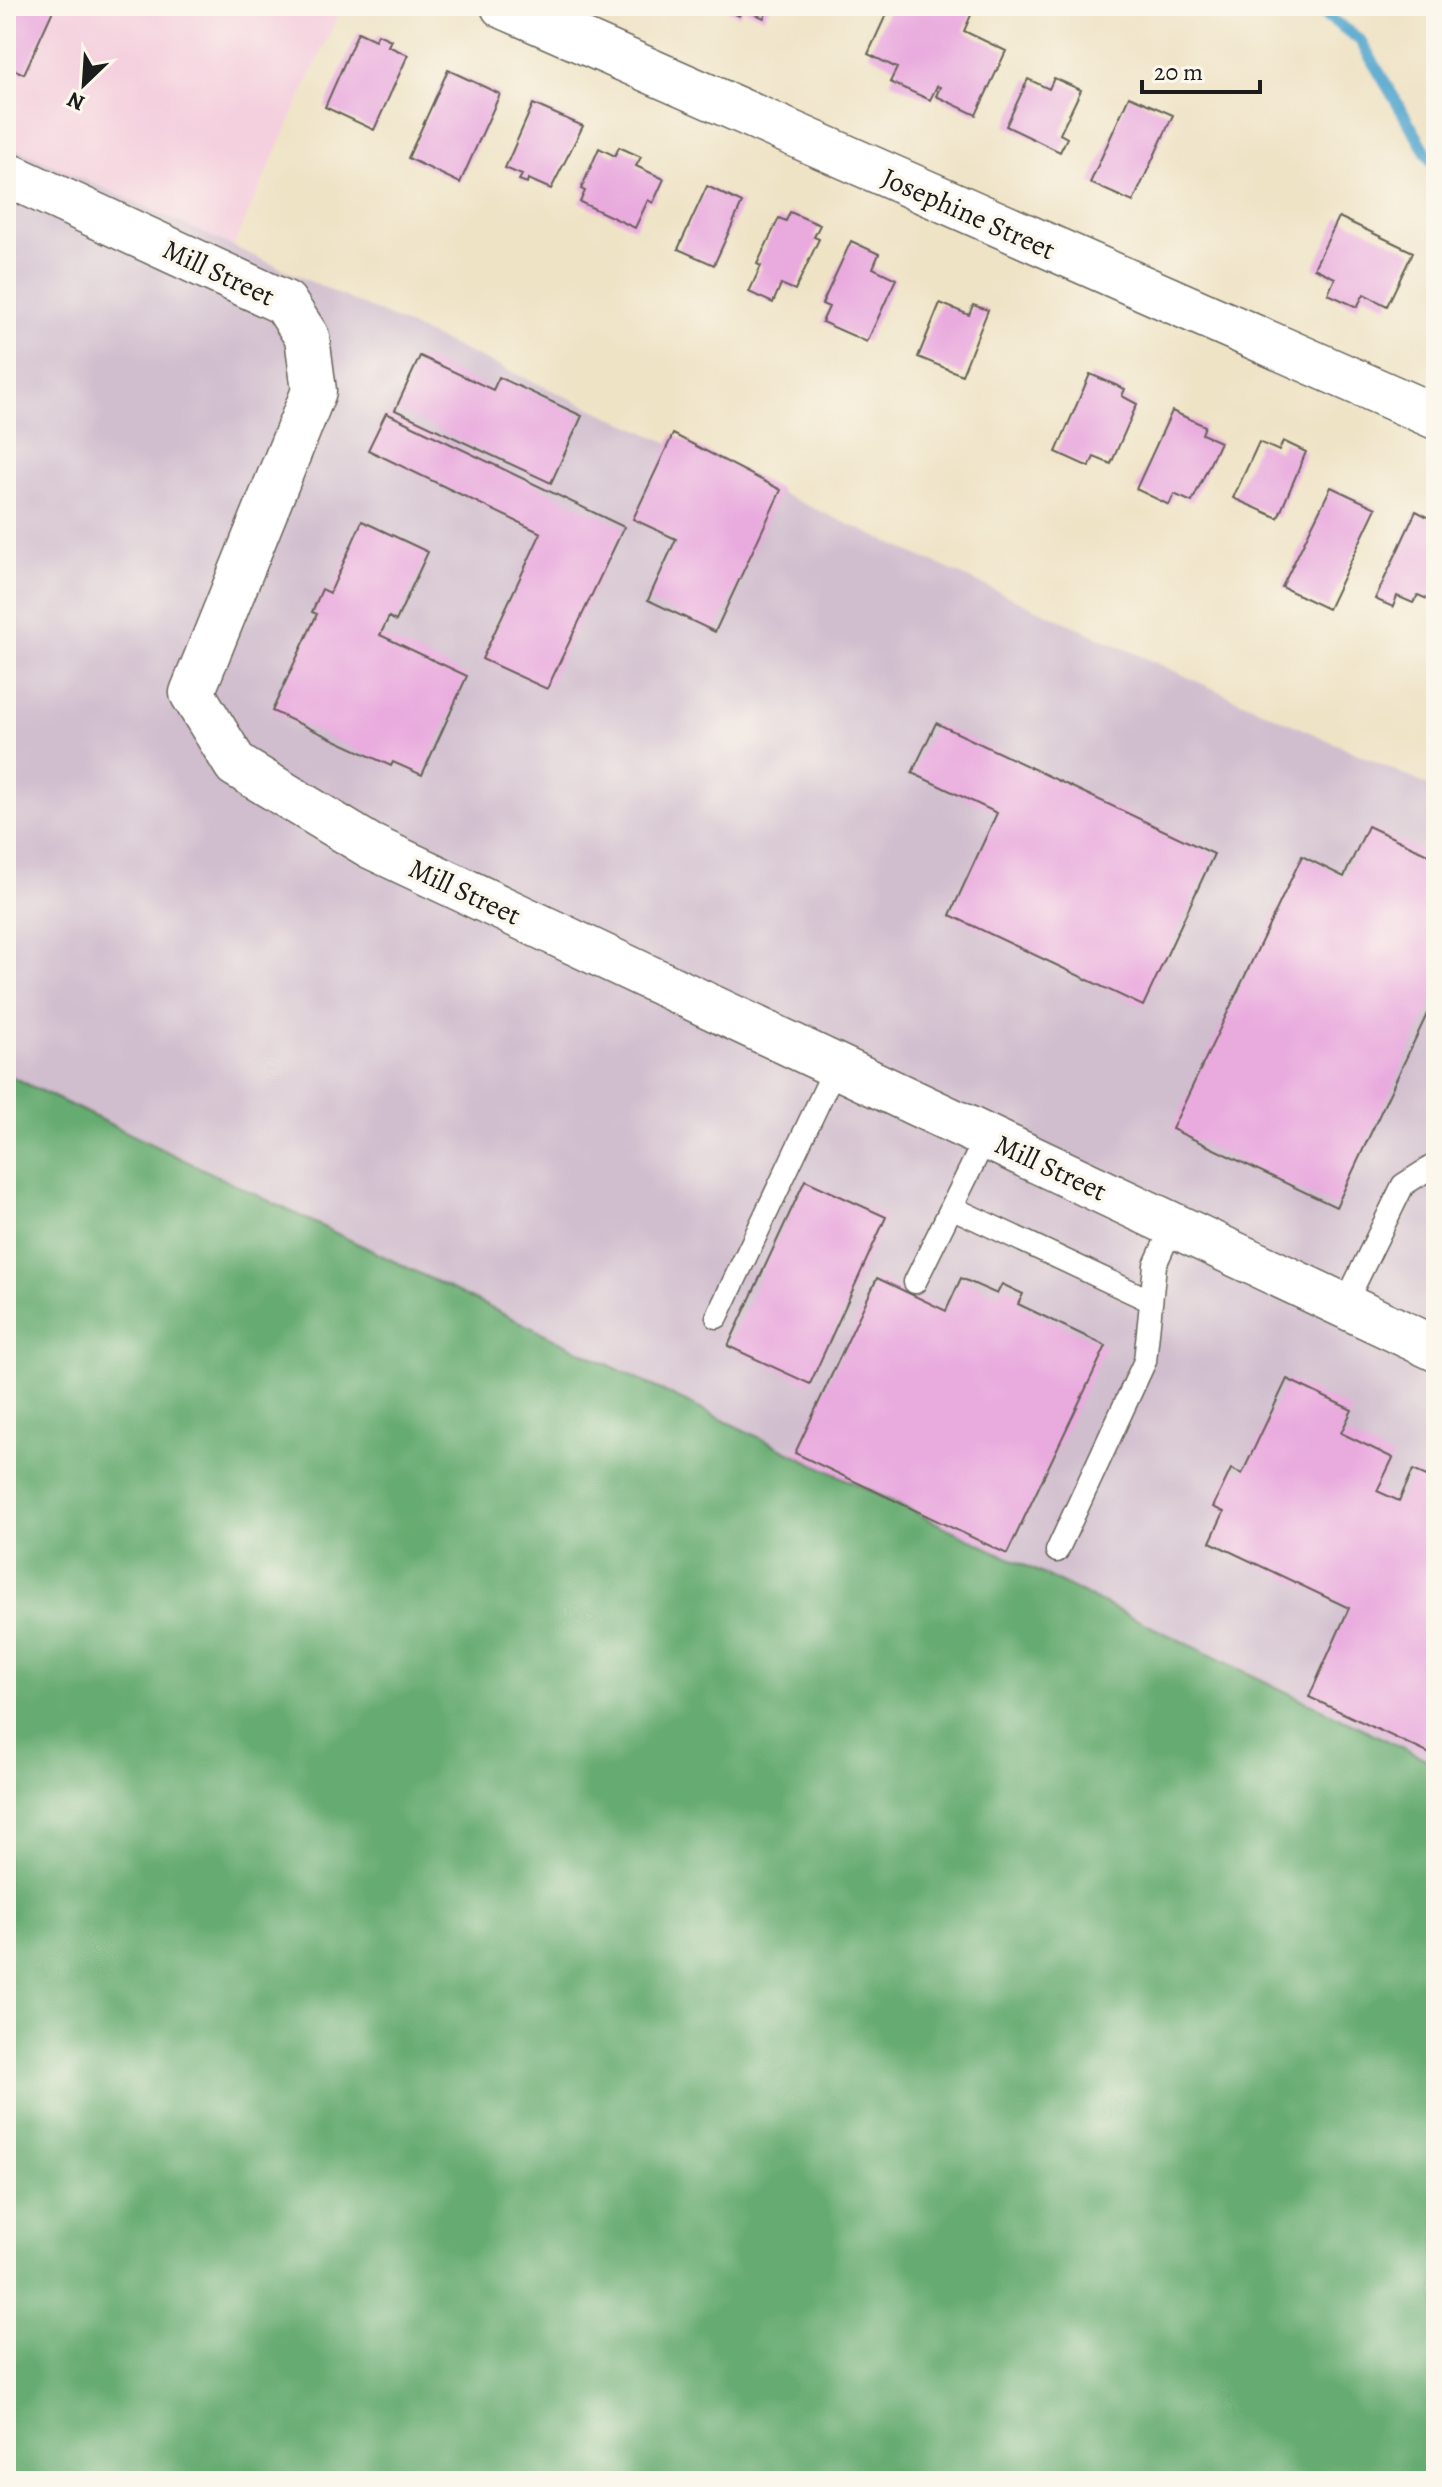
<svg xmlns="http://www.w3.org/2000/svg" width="1442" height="2487" font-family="Alegreya,serif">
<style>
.built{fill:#f4cfde}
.industrial{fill:#d0bdce}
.forest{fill:#66ab71;stroke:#416446;stroke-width:2}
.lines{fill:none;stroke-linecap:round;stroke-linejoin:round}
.stream{stroke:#52a6cd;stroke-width:12}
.building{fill:#e9aade}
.service-casing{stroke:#666258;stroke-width:25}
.minor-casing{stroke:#666258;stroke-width:47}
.service{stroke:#fff;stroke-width:22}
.minor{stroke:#fff;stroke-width:44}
.labels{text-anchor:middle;stroke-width:7;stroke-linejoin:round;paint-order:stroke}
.street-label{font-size:28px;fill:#1c1c1c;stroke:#fbf7ec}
</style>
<rect width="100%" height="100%" fill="#fbf7ec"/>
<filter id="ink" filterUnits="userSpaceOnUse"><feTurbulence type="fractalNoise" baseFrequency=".0125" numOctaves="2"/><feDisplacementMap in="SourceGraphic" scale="16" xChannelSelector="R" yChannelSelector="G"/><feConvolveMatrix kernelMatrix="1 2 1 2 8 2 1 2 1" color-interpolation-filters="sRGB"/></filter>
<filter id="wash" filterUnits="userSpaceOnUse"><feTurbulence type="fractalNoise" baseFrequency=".006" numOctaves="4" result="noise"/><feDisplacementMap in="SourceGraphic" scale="32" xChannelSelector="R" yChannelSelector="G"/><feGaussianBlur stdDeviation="1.8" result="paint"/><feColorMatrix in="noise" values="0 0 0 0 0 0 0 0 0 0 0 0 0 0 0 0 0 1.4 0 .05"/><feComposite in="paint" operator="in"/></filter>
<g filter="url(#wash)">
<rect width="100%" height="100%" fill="#efe3c6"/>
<!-- built -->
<path class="built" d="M6,6H342L233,247L6,144Z"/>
<!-- industrial -->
<path class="industrial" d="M6,144L1436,789V1764L6,1074Z"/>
<!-- forest -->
<path class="forest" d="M6,1074L1436,1764V2481H6Z"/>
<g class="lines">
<!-- stream -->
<path class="stream" d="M1314,6L1360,40L1436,169"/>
</g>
<g id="blocks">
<!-- building -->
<path class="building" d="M6,6H55L24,74L6,66Z
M719,6H770L764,18L743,9L739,16Z
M890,6H975L964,31L1006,51L976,115L936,96L940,87L937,86L930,100L890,82L897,68L868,54Z
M358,32L375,40L378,34L391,40L388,46L408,55L374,130L325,107Z
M448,70L500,94L460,183L408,158Z
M1054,78L1081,90L1060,134L1067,138L1060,152L1006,126L1028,79L1049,89Z
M1129,96L1173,115L1133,202L1090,183Z
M533,104L583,126L551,189L528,179L527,183L519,180L522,175L505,168Z
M619,147L641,157L636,166L664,179L653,203L648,200L635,228L580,202L585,191L581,189L599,148L615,156Z
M707,186L742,203L714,265L678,249Z
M790,212L820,225L814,237L819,239L795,290L781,284L773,303L749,292L761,266L757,264L779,218L786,221Z
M1339,217L1413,252L1387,306L1364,294L1357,307L1328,294L1335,278L1314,268Z
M851,241L879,254L873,268L896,279L867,342L822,322L829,307L822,304Z
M940,303L969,315L973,305L988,310L962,375L918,357Z
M420,356L493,390L499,377L582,416L551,483L395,410Z
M1090,374L1125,389L1122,396L1137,404L1111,464L1094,457L1089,467L1056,452Z
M1172,411L1205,426L1202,434L1220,442L1192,502L1174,494L1169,505L1136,489Z
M386,413L624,527L547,689L482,659L541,533L368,450Z
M673,434L781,490L715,632L648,600L676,539L633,519Z
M1283,441L1306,452L1278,518L1233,498L1259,442L1279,451Z
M1331,487L1376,508L1328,609L1282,587Z
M1416,511L1436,521V599L1434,602L1418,595L1413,603L1397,596L1393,607L1375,599Z
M362,521L428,552L396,621L389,617L380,635L467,676L422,775L393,762L391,766L272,711L317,614L312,612L322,589L330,593Z
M936,723L1214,854L1143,1006L950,915L997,813L912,773Z
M1368,826L1436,858V995L1336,1207L1172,1129L1302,856L1344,877Z
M805,1180L886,1217L810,1384L728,1346Z
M877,1278L946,1311L961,1278L997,1294L1002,1284L1023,1294L1018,1304L1106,1346L1007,1554L795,1453Z
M1287,1379L1352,1410L1341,1433L1393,1458L1377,1491L1399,1501L1413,1470L1436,1480V1757L1309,1697L1349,1608L1210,1542L1224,1512L1213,1507L1231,1469L1242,1474Z"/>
</g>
</g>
<g filter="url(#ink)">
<use href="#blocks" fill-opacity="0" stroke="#666258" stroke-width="2"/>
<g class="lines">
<defs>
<path id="service" d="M953,1208L1151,1301
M915,1282L986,1137
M1344,1306L1403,1185L1436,1164
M717,1317L836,1066
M1057,1551L1145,1361L1155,1265L1173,1225"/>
<path id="minor" d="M503,6L1436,417
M6,174L285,303L307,337L314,391L192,693L236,765L370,846L1436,1349"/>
</defs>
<!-- service casing -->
<use href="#service" class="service-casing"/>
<!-- minor casing -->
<use href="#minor" class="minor-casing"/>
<!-- service -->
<use href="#service" class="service"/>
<!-- minor -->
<use href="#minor" class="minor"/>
</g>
</g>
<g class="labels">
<!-- street labels -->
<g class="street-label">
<text transform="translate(969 213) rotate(24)" y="10">Josephine Street</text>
<text transform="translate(219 272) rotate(25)" y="10">Mill Street</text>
<text transform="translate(465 891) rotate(25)" y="10">Mill Street</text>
<text transform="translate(1051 1167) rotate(25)" y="10">Mill Street</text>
</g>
</g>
<!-- margin -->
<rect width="1442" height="2487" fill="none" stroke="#fbf7ec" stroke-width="32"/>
<!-- north arrow -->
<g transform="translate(84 84) rotate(205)" stroke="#fbf7ec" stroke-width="6" paint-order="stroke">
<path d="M0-6L14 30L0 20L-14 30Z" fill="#1c1c1c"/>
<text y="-12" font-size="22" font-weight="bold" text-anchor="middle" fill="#1c1c1c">N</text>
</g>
<!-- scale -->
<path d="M1142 80v12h118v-12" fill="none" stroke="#1c1c1c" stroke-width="4"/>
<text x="1154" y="80" font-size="24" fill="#1c1c1c" stroke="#fbf7ec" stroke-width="6" paint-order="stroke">20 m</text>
</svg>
